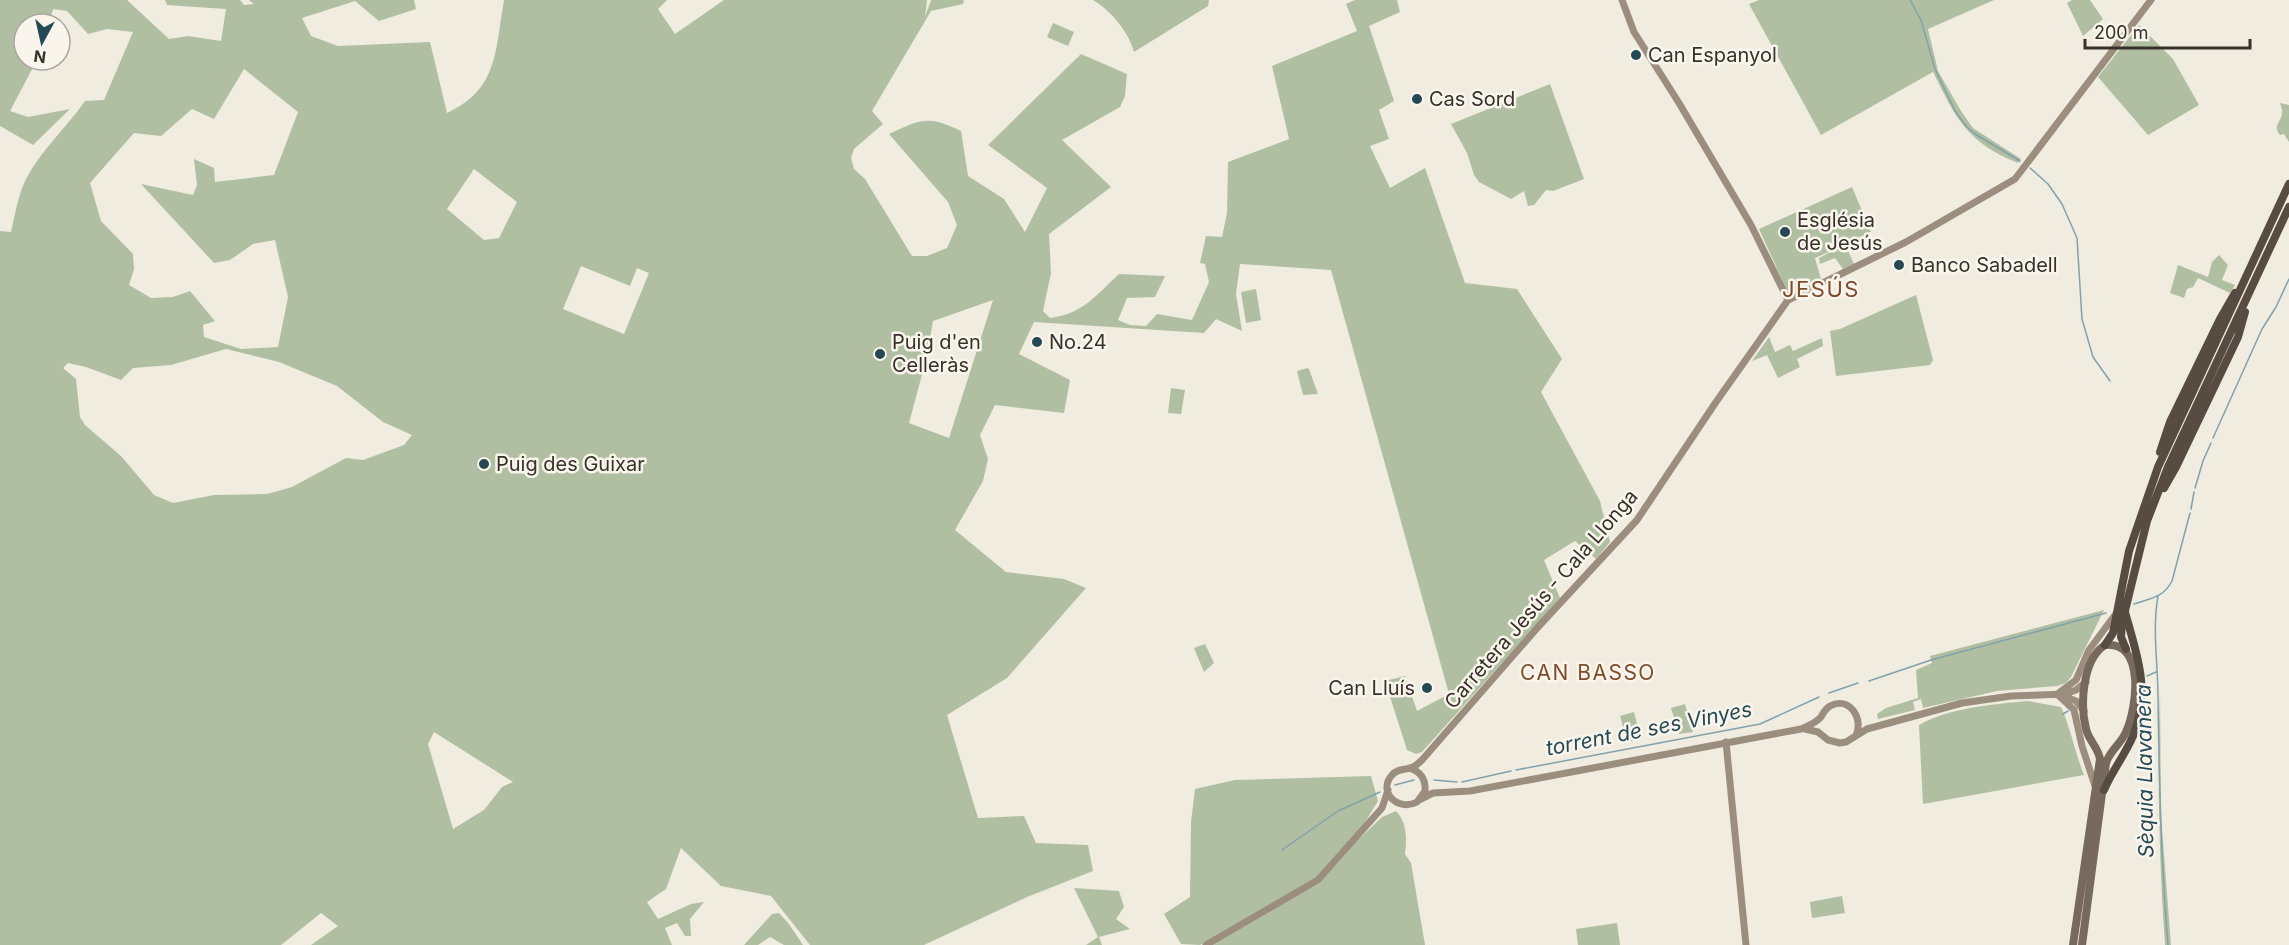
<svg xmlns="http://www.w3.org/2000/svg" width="2289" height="945" font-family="Inter,sans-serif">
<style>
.green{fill:#b0bfa1;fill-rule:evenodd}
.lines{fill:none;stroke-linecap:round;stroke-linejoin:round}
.stream{stroke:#81a2ab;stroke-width:1.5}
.secondary{stroke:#9b8e7e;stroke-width:7}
.primary{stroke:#776a5d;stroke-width:8}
.highway{stroke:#574c42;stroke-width:8}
.poi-dot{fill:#244955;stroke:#f9f5ec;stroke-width:2}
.labels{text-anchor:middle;stroke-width:5;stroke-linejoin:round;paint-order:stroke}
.poi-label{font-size:20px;fill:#37302b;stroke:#f9f5ec;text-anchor:start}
.street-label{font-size:20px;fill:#37302b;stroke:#f9f5ec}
.neighbourhood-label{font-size:21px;letter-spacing:1.5px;fill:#7e4d2b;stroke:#f9f5ec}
.water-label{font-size:21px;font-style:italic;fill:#244955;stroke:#f9f5ec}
.quarter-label{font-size:22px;letter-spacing:1.5px;fill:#7e4d2b;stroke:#f9f5ec}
</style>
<rect width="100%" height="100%" fill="#f1ece0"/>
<!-- green -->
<path class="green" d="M0,0H127L169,39L188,36L221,41L226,9L167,5L165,0H240L244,5L254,4L249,0H414L416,9L379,21L355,1L302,18L311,36L338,46L430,42L447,113C499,89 495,50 504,0H667L658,9L675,34L724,0H927L925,17L931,0H964L963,4L931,11L872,111L883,124L854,149L851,158L854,169L865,179L912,256H927L947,248L957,225L948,202L889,134C921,119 928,115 961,131L968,176L1004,199L1025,232L1047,188L988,145L1081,54L1127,74L1125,96L1120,107L1062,140L1111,187L1049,234L1051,273L1043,311L1050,318C1083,314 1096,295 1119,274L1165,276L1155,297L1127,298L1118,320L1130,325L1146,326L1157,314L1192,320L1209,282L1205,264L1200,263L1206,236L1222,237L1227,213L1228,162L1289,139L1272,66L1357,31L1346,4L1355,0H1397L1400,12L1369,26L1394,101L1379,110L1389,139L1370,146L1390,188L1425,168L1465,283L1517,289L1562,359L1541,392L1600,501L1610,542L1596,559L1575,541L1544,560L1560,598L1422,752L1416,754L1407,750L1385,681L1405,676L1417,711L1449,694L1331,270L1240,264L1236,294L1242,331L1216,319L1204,333L1034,322L1019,354L1070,380L1064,413L995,405L980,435L988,459L983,481L955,530L1006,572L1064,579L1086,588L1007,678L947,715L978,818L1024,816L1036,843L1088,845L1093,871L1027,897L924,945H810L771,896L721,886L681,848L666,889L647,902L658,919L691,904L704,902L690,919L691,936H685L677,923L665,928L672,945H311L338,926L321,913L281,945H0V231L11,232C15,215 18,195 26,179C41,150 67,127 85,101L104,100L133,32L107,29L88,34L67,11L53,9L49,24H24V60H37L10,111L28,117L70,109L33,145L0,126ZM244,69L298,112L274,175L215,182L214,168L194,159L197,185L193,195L141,184L214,263L230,260L253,244L275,240L288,297L278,347L241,349L204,337L203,325L215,321L190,291L173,297L151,298L129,285L134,269L133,254L101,221L90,183L134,133L161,136L192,109L214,119ZM474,169L517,202L499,238L484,240L447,209ZM581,266L630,286L637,268L649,273L624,334L563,309ZM993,300L949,438L909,423L927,356L933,321ZM226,349L279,362L337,386L383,422L412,435L404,445L363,460L346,458L292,487L267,494L214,495L173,503L154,495L121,456L85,425L80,417L76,379L63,368L68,363L86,367L121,380L133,368L171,365ZM434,732L513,782L502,787L484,810L453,829L428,744Z
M1093,0H1209L1208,6L1134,52C1129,32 1110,10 1093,0Z
M1759,0H1994L1928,29L1938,71L1961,111L1973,128L2021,159L2018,163C1966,142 1956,118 1933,72L1821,135L1749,4Z
M2072,0H2090L2103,19L2083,36L2067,3Z
M1053,23L1074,32L1068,46L1047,37Z
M2139,25L2173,59L2199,105L2148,135L2098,77Z
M1550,84L1584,179L1553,191L1546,190L1534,205L1528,206L1524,191L1511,199L1479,182L1474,175L1467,153L1451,124Z
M2280,103L2289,105V142L2284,134L2280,135C2272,126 2281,123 2282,113C2283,110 2281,107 2280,103Z
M1852,187L1871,232L1845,244L1854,264L1843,269L1835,258L1820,264L1819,258L1842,246L1815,258L1821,279L1789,295L1759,229Z
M2219,255L2228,265L2222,280L2235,285L2230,293L2198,278L2193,287L2187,289L2184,298L2170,293L2178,265L2208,277L2212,262Z
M1256,289L1261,320L1246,323L1241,292Z
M1916,295L1933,360L1930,365L1836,376L1830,331L1840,329Z
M1769,337L1775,352L1790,345L1793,351L1822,338L1823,346L1797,359L1800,367L1778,378L1767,355L1752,361Z
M1307,368L1309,369L1318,394L1303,395L1297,371Z
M1171,388L1185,390L1181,414L1168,413Z
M2104,610L2071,677L2066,683L2057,686L1997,691L1923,708L1921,699L1913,702L1915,710L1878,719L1877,714L1886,708L1918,698L1916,670L1932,663L1930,656Z
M1205,644L1214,663L1204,672L1194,648Z
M2160,690L2161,816L2171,945H2165C2159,860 2157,776 2160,690Z
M2028,701L2061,707C2071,729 2075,753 2084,775L1923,804L1919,725C1948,708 1994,704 2028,701Z
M1685,704L1693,732L1679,734L1671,708Z
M1634,712L1641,740L1627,742L1620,716Z
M1371,776L1378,801L1364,824L1318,877L1301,888L1200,945L1181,944L1164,914L1190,897L1191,822L1195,789L1235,780Z
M1396,811C1407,822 1407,839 1405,854L1411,863L1425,945H1213L1320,883L1359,839L1382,817Z
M1074,888L1119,891L1124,907L1116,919L1130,929L1099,937L1102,945H1086L1098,937Z
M1842,896L1845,913L1812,918L1810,902Z
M779,913L789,924L803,945H784L770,937L758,945H744L772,914Z
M1617,923L1620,945H1578L1576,929Z"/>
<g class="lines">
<!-- stream -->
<path class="stream" d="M1910,0L1921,20L1935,69L1955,111L1966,126L1975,134L2020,161
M2030,168L2048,184L2062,204L2077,238L2082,319L2093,357L2110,381
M2213,438L2262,329L2276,307L2289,279
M2195,488L2203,461L2211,443
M2191,509L2194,492
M2158,596C2152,630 2158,663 2158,697C2159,780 2161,862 2168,945
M2134,604C2151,598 2163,598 2172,581L2190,513
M2147,676L2156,672
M1869,681L1931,660L2106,613
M1829,693L1858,683
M2063,714L2068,711
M1516,770L1760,724L1819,697
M1434,780L1457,782
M1462,782L1511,771
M1395,785L1414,780
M1282,850L1338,811L1380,792"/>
<!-- secondary -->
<path class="secondary" d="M1622,0L1634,32L1679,103L1751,225L1788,300
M2060,692L2076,680L2089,650L2115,615
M2057,694L2074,710L2082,746L2095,786
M2063,696L2076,701L2084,711
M1805,729L1818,732L1828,740L1840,743L1846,742L1867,729L1962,703L2011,696L2065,694L2076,690L2086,682
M1726,742L1746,945
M1409,768C1420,771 1426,779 1425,791L1417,802C1398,812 1377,792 1392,775C1397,769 1403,770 1410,768C1414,767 1419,763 1422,760L1538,627L1637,520L1716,402L1788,300L1906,242L2015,179L2151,0
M1421,799L1433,793L1470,791L1801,729C1808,726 1816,723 1821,717C1824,712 1825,709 1830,706C1849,696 1864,718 1856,735
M1206,945L1318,880L1382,808L1388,790"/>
<!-- primary -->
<path class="primary" d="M2073,945L2100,759C2098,747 2089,741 2086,729C2080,705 2082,660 2105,645C2146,641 2137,708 2126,732C2121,744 2110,750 2106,763L2082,945"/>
<!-- highway -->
<path class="highway" d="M2160,452L2170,422L2220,319L2235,293
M2164,488L2176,467L2238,337L2245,312
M2105,645L2113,633L2129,551L2158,467L2289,184
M2126,649L2121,637L2122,623L2147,521L2168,467L2289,207
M2104,790C2112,771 2125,755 2133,736C2151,689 2137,656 2125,612"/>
</g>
<!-- markers -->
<g class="poi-dot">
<circle cx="1636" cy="55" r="6"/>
<circle cx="1417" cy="99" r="6"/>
<circle cx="1785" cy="232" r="6"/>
<circle cx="1899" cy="265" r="6"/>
<circle cx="1037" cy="342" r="6"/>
<circle cx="880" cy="354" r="6"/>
<circle cx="484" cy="464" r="6"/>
<circle cx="1427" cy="688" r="6"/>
</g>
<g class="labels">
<!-- poi labels -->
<g class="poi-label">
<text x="1648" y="62">Can Espanyol</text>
<text x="1429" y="106">Cas Sord</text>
<text x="1797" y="227">Església<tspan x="1797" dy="23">de Jesús</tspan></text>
<text x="1911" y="272">Banco Sabadell</text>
<text x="892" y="349">Puig d'en<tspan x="892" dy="23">Celleràs</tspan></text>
<text x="1049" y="349">No.24</text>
<text x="496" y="471">Puig des Guixar</text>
<text x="1415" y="695" text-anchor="end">Can Lluís</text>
</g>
<!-- street labels -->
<g class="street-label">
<text transform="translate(1541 599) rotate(-49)" y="7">Carretera Jesús - Cala Llonga</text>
</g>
<!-- neighbourhood labels -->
<g class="neighbourhood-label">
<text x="1588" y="680">CAN BASSO</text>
</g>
<!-- water labels -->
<g class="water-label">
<text transform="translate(1649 729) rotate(-11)" y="7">torrent de ses Vinyes</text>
<text transform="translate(2145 771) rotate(-91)" y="7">Sèquia Llavanera</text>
</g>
<!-- quarter labels -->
<g class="quarter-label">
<text x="1821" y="297">JESÚS</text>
</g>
</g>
<!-- north arrow -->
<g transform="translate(42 42) rotate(188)"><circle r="28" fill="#f9f5ec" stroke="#aba69f" stroke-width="1.5"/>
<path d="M0-4.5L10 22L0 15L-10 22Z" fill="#244955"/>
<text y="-9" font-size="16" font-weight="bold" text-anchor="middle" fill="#37302b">N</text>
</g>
<!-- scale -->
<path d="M2085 39v9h165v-9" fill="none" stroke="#37302b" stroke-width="3"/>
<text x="2094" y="39" font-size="18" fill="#37302b" stroke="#f9f5ec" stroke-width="4.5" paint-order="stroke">200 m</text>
</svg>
